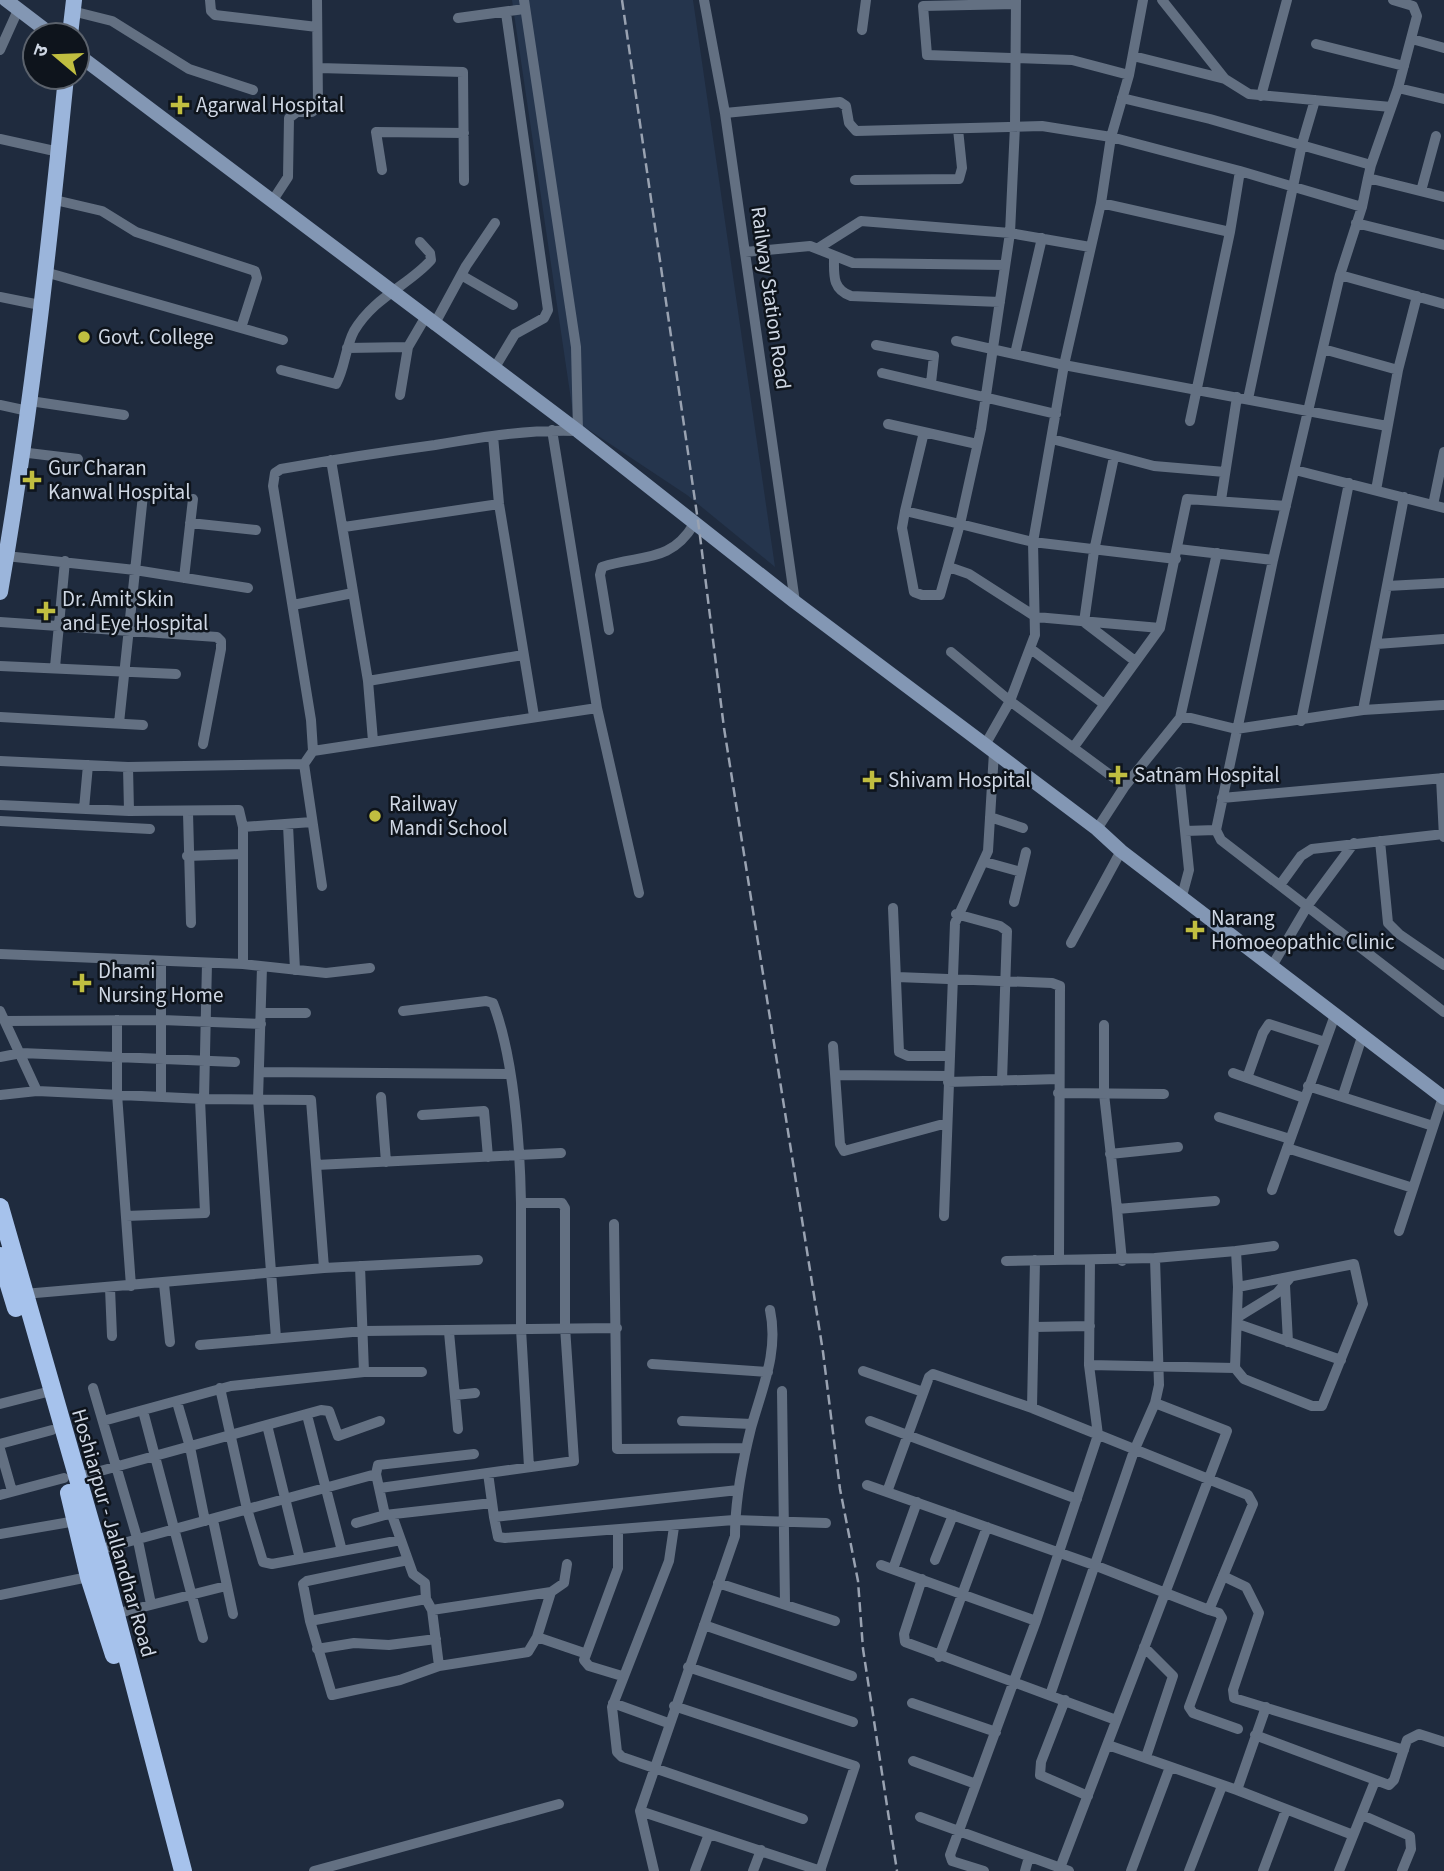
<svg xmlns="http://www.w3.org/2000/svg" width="1444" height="1871" font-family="'Source Sans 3','Noto Sans Devanagari',sans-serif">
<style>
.built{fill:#25354d}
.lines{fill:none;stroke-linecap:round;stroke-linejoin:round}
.minor{stroke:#637082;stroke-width:10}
.secondary{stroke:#8397b4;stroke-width:14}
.primary{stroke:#9bb5db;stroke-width:16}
.trunk{stroke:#a6c2ec;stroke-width:18}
.rail{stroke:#99a2b1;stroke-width:2.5;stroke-dasharray:10 5;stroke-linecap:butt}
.poi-dot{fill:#c0be40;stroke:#0e141c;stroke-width:2.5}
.labels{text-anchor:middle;stroke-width:5;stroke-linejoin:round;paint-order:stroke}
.poi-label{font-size:21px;fill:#cfd7e4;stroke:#0e141c;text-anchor:start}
.street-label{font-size:21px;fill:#cfd7e4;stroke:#0e141c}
</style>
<rect width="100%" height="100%" fill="#1f2b3e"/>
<!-- built -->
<path class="built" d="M512,0H693L775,567L687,495L574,420Z"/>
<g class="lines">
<!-- minor -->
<path class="minor" d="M210,0L211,11L215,15L317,27
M704,0L725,113L795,602
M1016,0L1015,126L1010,233L981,429L960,524L1033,542L1176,559
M1162,0L1225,79
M1016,4L923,6L927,55L1072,60L1129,75
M72,11L112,21L189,69L253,90
M458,18L524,9
M862,30L866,0
M1412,39L1444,48
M1316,44L1404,66
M0,50L18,10
M1133,56L1225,79L1249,94L1391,107
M319,68L463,72L464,181
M1398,88L1444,99
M1261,96L1287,0
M1122,98L1210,119L1371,165L1368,178L1444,197
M725,113L840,102L846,106L849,123L856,131L1042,126L1111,137L1240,171
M0,139L59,152
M1371,165L1398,88L1417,16L1413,6L1393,0
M382,170L376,132L464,133
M855,180L959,179L962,168L958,129
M1421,191L1436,136
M55,200L102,211L136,232L255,271L257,278L241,328
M273,200L288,177L289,118L297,112H312L318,106L317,0
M1101,203L1111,137L1129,75L1143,0
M1362,207L1368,178
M1356,223L1444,245
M820,247L861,221L1010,233L1090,247
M745,252L810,246L853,263L1005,265
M834,258C834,275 832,289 851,296L1000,302
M45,272L283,340
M461,275L513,305
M1340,275L1273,560L1216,830L1221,840L1444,1012
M0,297L40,305
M434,325L466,266L495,223
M956,341L1064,365L1387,426
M876,345L934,356L931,383
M347,348L408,347
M1323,349L1398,370
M1015,354L1042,238
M494,369L515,334L544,318L548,310L506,13
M281,370L336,384C345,368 345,348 354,331C374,297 409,285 431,260L430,253L420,242
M882,373L1056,414
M400,395L408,347L425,318
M1248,399L1302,144L1315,100
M30,401L124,415
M0,405L28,411
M1190,421L1230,232
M888,424L977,444
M493,436L499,504L534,716
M1052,439L1154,466L1225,472
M20,452L78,459
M1114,457L1094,551L1084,622L1135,661
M331,460L368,681L373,741
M1295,470L1444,508
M1376,490L1398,370L1417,296
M1221,500L1237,397
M1433,505L1444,452
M905,511L960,524L940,595H922L914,592L902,528L905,511L924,432
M190,523L256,530
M344,527L499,504
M1178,549L1273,560
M6,556L135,570L248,588
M949,567L969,574L1036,617L1160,628L1187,499L1286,506
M184,578L193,499
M1387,586L1444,583
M293,605L353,593
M0,622L217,637L221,641V649L203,744
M609,630L600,575L602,567C641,554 670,564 694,524
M1377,644L1444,639
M1031,649L1104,704
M951,652L1010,701L1125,786
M0,666L176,674
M55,667L65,561
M368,681L523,655
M597,708L639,893
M1363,710L1404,497
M0,717L143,725
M1180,718L1217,553
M1301,721L1349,483
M119,723L143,495
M985,745L1010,701L1035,635L1033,542L1064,365L1101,203L1230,232L1240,171L1362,207L1340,275L1444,304
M1073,748L1160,628
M313,751L597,708L552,430
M0,761L128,767L304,764
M128,767L129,811
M1179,772L1189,870L1182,896
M1441,778L1444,837
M1222,798L1444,778
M0,805L129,811L239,810L243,827V964
M84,809L88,765
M188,813L191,923
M990,817L1023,828
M0,821L150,829
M288,825L295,970
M243,827L312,822
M1097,829L1125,786L1180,718H1191L1236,729L1363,710L1444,705
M1185,831L1216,830
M1380,841L1388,923L1399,934L1444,965
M187,856L243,854
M985,862L1021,872
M1280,885L1301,856L1312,849L1444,834
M322,886L304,764L313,751L311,720L273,486L275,473L281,469C332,460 383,452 435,445C482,437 530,429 578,431L576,347L524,0
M1014,902L1026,852
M893,908L899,1052L908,1056H949
M956,914L1000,926L1007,931L1002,1081
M1071,943L1121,851
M0,954L243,964L326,973L370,968
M1272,966L1308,905L1354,843
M262,967L258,1099L276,1338
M897,977L1052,983L1060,986L1059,1259
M0,1011L37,1091
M403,1011L486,1001L493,1003C514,1057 520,1145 521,1203
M261,1013H306
M117,1020V1094L131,1286
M5,1021L162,1020L261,1024
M1104,1025V1094L1117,1209
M833,1046L840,1144L844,1151L947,1123
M0,1057L21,1053L235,1062
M260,1072L508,1074
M1233,1073L1304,1098
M836,1075L949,1076
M1247,1078L1263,1033L1269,1024L1325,1042
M948,1082L1058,1079
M1308,1086L1433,1126
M1058,1093L1164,1094
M0,1095L37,1091L204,1099L311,1100L324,1268
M1343,1095L1362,1037
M161,1096V962
M381,1097L386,1162
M204,1099L207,963
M422,1115L484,1111L488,1157
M1219,1117L1290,1139
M1287,1148L1413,1188
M1110,1154L1178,1147
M316,1165L561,1153
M1272,1190L1335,1015
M126,1216L205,1213L200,1099
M944,1216L955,923L988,851L994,752
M614,1224L617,1449L746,1448
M1399,1231L1444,1094
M1236,1251L1274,1246
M1155,1258L1236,1251L1238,1287
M1006,1261L1155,1258L1159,1385L1155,1403L1134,1451L1050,1695
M1122,1261L1117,1209L1215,1201
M360,1266L364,1372
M164,1284L170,1342
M1285,1285L1288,1342
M110,1288L112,1336
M24,1294L324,1268L478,1260
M770,1310C779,1352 762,1388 751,1428C742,1464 735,1499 735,1536L640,1811L821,1871
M1238,1317L1277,1293L1290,1278
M1238,1324L1341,1360
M1034,1327L1090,1326
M449,1332L458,1429
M200,1345L364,1331L617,1328
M652,1364L768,1372
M1089,1365L1235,1368L1238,1287L1354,1264L1363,1304L1322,1406H1312L1244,1379L1235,1368
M863,1371L923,1392
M93,1388L138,1541L151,1604
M220,1388L247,1509L263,1562L272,1564L401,1540
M782,1391L785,1604
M455,1395L475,1393
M177,1402L190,1447L205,1521
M0,1404L51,1391
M1032,1408L1035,1260
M143,1411L203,1638
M307,1415L342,1551
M103,1421L231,1386L364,1372H422
M682,1421L752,1424
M870,1421L1077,1499
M267,1425L300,1559
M0,1444L52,1430
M0,1449L12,1491
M488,1473L494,1517L738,1490
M75,1478L321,1410L329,1411L338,1436L380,1421
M867,1485L1094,1565L1209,1610L1253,1504L1248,1495L1032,1408L933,1374L929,1377L887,1492
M380,1488L574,1461L565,1327V1208L562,1203H521V1329L529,1467
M0,1495L64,1478
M385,1515L376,1474L378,1465L474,1454
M392,1515L408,1560L307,1581L303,1584L310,1621L332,1695L400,1680L439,1666L528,1652L537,1637L551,1592L564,1583L567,1564
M494,1517L498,1537L505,1538L734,1520L826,1523
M213,1520L233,1614
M356,1523L385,1515L492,1503
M674,1527L669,1561L612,1707L617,1752L622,1757L803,1819
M618,1530V1568L584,1660L589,1666L622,1676
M0,1534L76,1521
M98,1550L376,1474
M408,1560L413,1574L425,1583L426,1599
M935,1560L953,1515
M881,1565L1036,1621
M893,1569L917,1502
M1223,1576L1246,1587L1259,1613L1233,1690L1234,1698L1404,1750
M922,1579L904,1634L905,1642L1116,1720
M718,1583L835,1621
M0,1595L93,1576
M432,1610L551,1592
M1209,1610L1219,1613L1222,1618L1189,1707L1193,1713L1238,1729
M115,1614L226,1586
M310,1621L426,1599L432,1610L439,1666
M704,1625L852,1676
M537,1637L584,1653
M1144,1647L1173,1676L1146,1757
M317,1649L354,1643L389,1645L436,1639
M939,1657L987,1527
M688,1667L853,1722
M1065,1700L1041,1762L1040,1775L1088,1796
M613,1703L668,1723
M912,1703L996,1732
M674,1706L855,1766L820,1871
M1255,1735L1389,1785L1394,1780L1407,1740L1419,1734L1444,1742
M1108,1745L1237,1790L1266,1707
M913,1761L976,1784
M1237,1790L1353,1835
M640,1811L654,1871
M1362,1815L1410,1836L1411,1849L1402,1871
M920,1817L1069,1871
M1060,1868L1227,1431L1155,1403
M314,1871L559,1804
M695,1871L709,1834
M753,1871L761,1850
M984,1871L952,1861L950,1855L1036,1621L1098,1435L1089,1365L1090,1260
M1025,1871L1029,1857
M1131,1871L1170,1767
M1189,1871L1222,1786
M1263,1871L1286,1810
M1339,1871L1375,1781"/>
<!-- secondary -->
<path class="secondary" d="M6,0L52,35
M77,54L578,431L795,602L1097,829L1121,851L1444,1098"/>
<!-- primary -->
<path class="primary" d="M70,35L74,0
M0,592C30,421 49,249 66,77"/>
<!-- trunk -->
<path class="trunk" d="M0,1207L105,1573L183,1871
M0,1256L16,1308
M69,1493L89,1577L114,1655"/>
<!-- rail -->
<path class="rail" d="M622,0L699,528L724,728L823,1352L840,1489L858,1581L863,1649L897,1871"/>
</g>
<!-- markers -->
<g class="poi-dot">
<path d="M176.5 94.5h7v7h7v7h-7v7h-7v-7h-7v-7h7z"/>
<circle cx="84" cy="337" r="7"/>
<path d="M28.5 469.5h7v7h7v7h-7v7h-7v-7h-7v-7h7z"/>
<path d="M42.5 600.5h7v7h7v7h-7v7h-7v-7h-7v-7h7z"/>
<path d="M1114.5 764.5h7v7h7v7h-7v7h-7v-7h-7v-7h7z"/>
<path d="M868.5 769.5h7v7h7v7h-7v7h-7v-7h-7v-7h7z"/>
<circle cx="375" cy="816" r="7"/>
<path d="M1191.5 919.5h7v7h7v7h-7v7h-7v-7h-7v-7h7z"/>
<path d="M78.5 972.5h7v7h7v7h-7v7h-7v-7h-7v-7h7z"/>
</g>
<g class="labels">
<!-- poi labels -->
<g class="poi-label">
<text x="196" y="112">Agarwal Hospital</text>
<text x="98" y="344">Govt. College</text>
<text x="48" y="475">Gur Charan<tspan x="48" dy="24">Kanwal Hospital</tspan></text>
<text x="62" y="606">Dr. Amit Skin<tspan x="62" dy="24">and Eye Hospital</tspan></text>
<text x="1134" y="782">Satnam Hospital</text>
<text x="888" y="787">Shivam Hospital</text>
<text x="389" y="811">Railway<tspan x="389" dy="24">Mandi School</tspan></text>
<text x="1211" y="925">Narang<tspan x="1211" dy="24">Homoeopathic Clinic</tspan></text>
<text x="98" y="978">Dhami<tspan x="98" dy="24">Nursing Home</tspan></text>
</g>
<!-- street labels -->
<g class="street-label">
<text transform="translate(771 298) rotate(82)" y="7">Railway Station Road</text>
<text transform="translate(114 1533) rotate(74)" y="7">Hoshiarpur - Jallandhar Road</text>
</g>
</g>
<!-- north arrow -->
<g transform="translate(56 56) rotate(289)"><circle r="33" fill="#0e141c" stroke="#5b626c" stroke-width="2"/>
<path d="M0-5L12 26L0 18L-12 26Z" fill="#c0be40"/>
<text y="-10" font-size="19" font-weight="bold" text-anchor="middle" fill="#cfd7e4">उ</text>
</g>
</svg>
